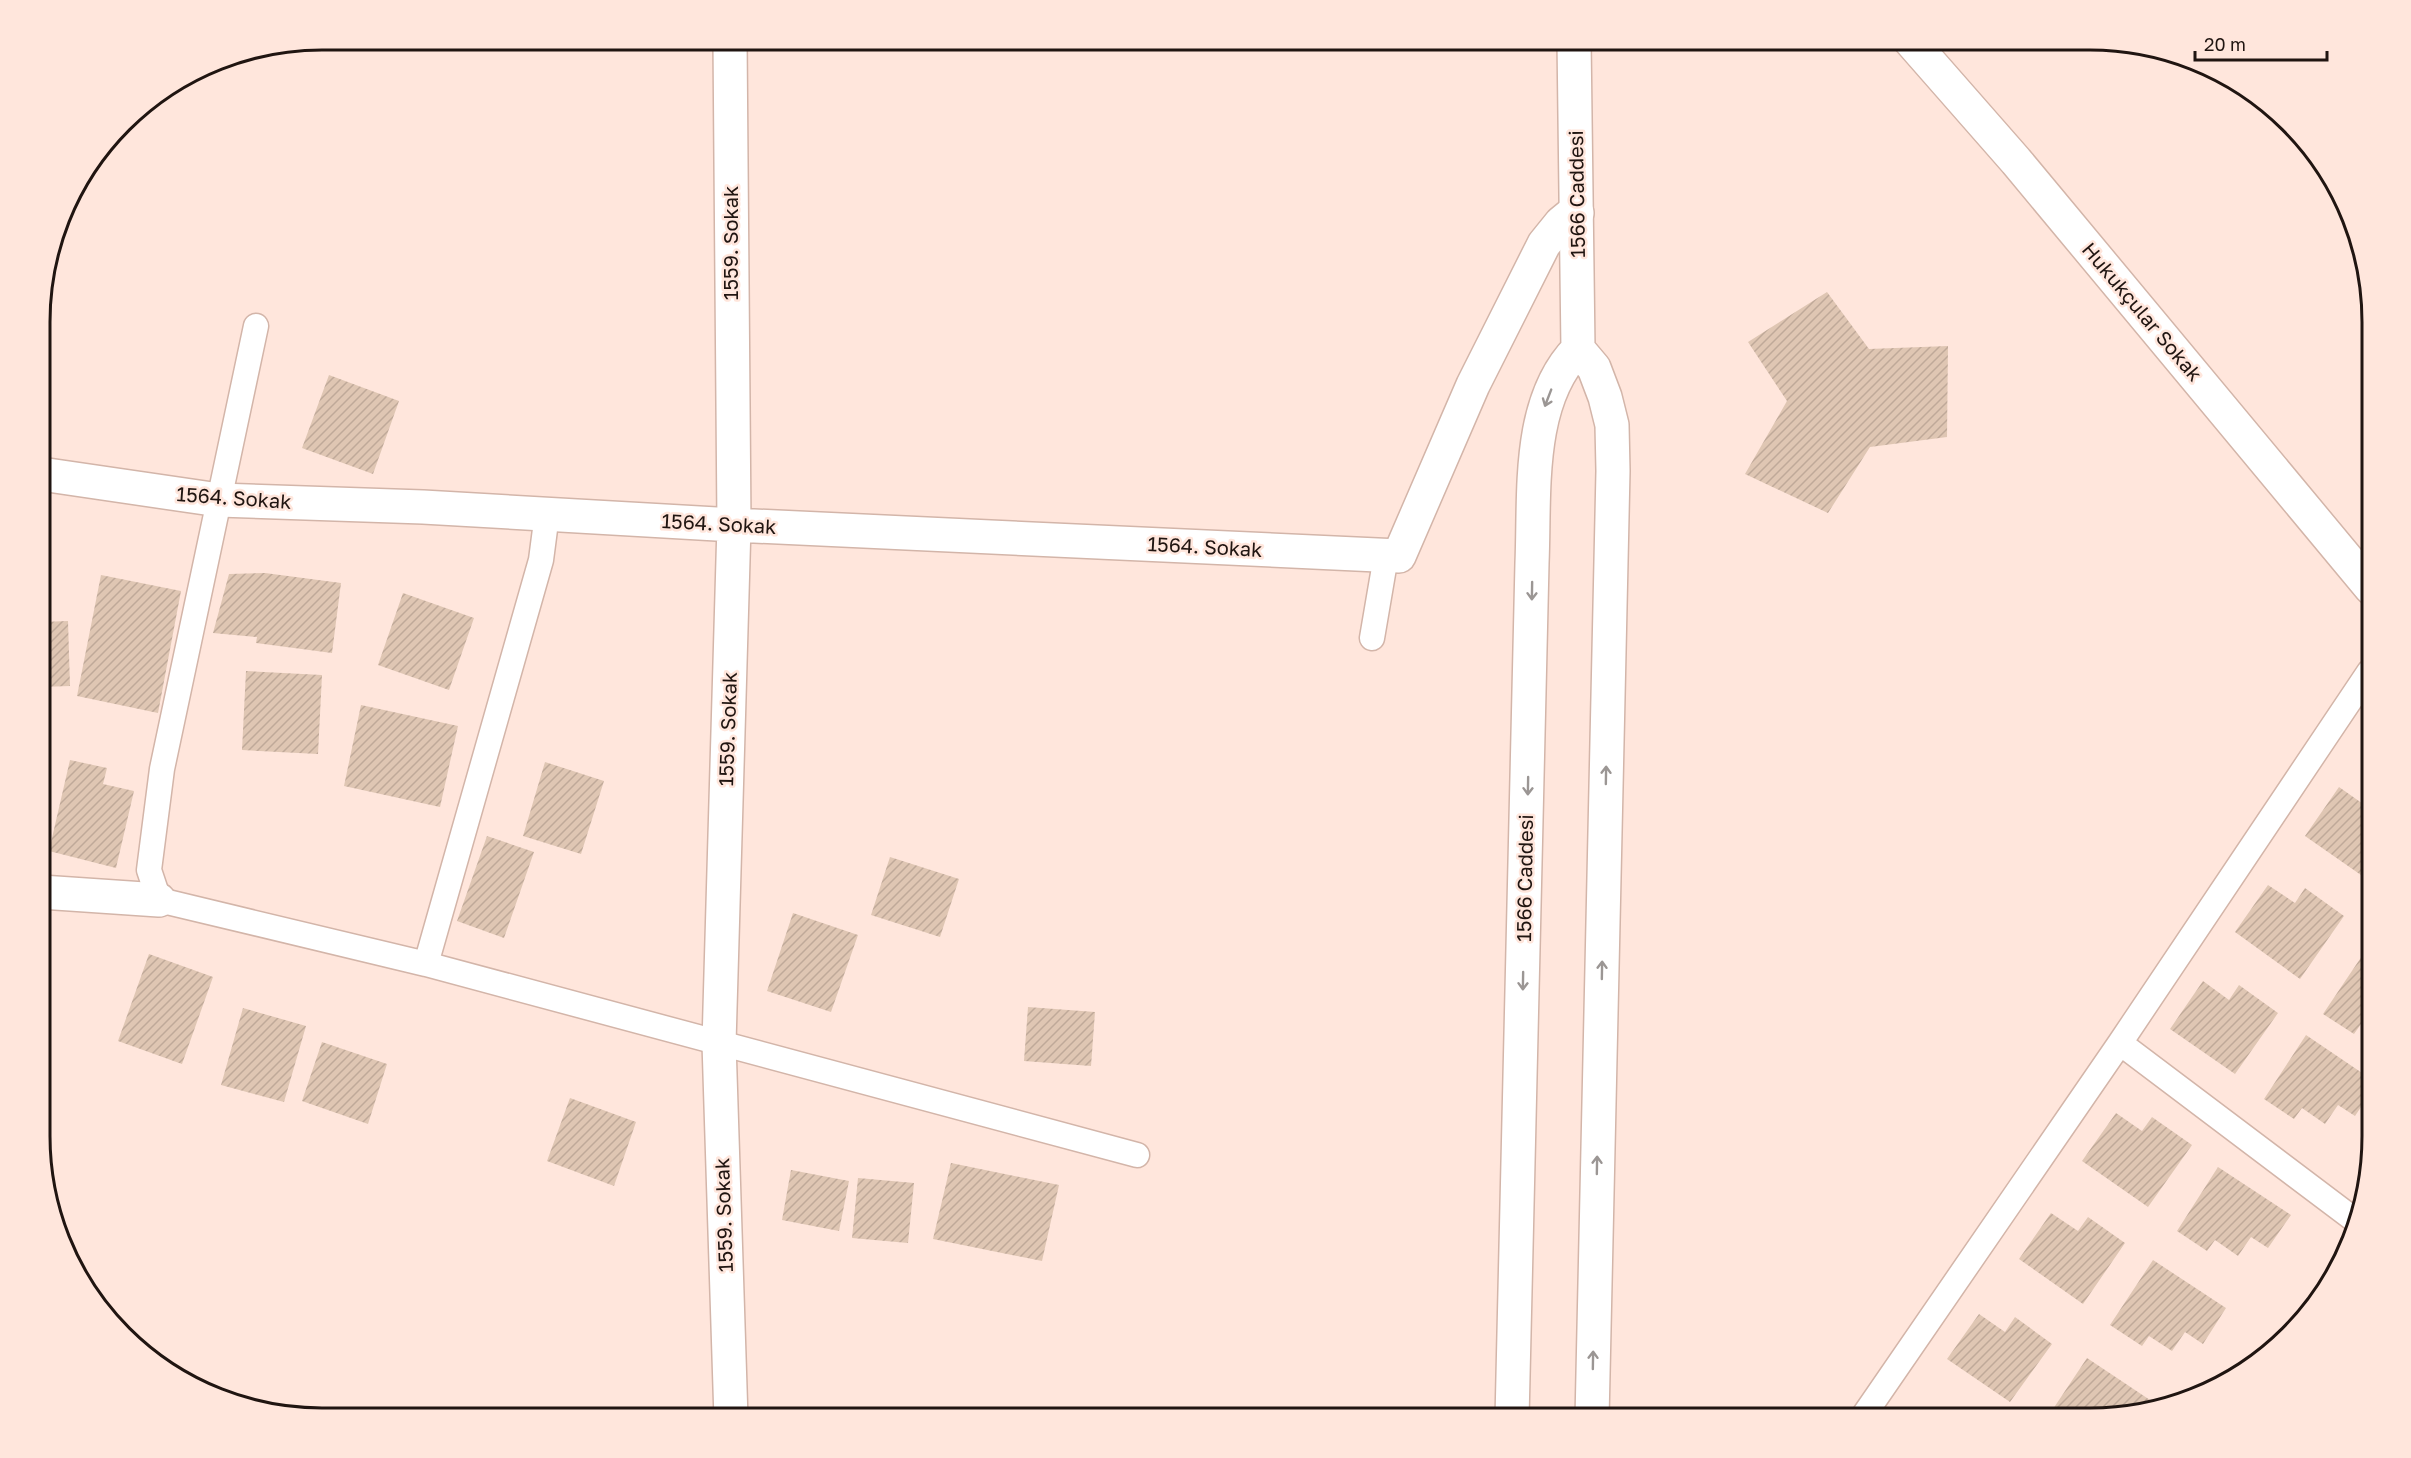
<svg xmlns="http://www.w3.org/2000/svg" width="2411" height="1458" font-family="'Golos Text',sans-serif">
<style>
.building{fill:url(#building-hatch)}
.lines{fill:none;stroke-linecap:round;stroke-linejoin:round}
.lane-casing{stroke:#d3b5a9;stroke-width:27}
.street-casing{stroke:#d3b5a9;stroke-width:36}
.secondary-casing{stroke:#d3b5a9;stroke-width:36}
.lane{stroke:#fff;stroke-width:24}
.street{stroke:#fff;stroke-width:33}
.secondary{stroke:#fff;stroke-width:33}
.oneway{stroke:#9b9694}
.labels{text-anchor:middle;stroke-width:5;stroke-linejoin:round;paint-order:stroke}
.street-label{font-size:20px;fill:#201511;stroke:#ffe6dc}
.rim{fill:none;stroke:#201511;stroke-width:3}
</style>
<defs>
<pattern id="building-hatch" width="6" height="6" patternUnits="userSpaceOnUse" patternTransform="scale(1.5)"><rect width="6" height="6" fill="#dfc6b3"/><path d="M-1 1l2-2M0 6l6-6M5 7l2-2" fill="none" stroke="#bfa999"/></pattern>
</defs>
<rect width="100%" height="100%" fill="#ffe6dc"/>
<!-- building -->
<path class="building" d="M1827,292L1869,349L1948,346L1947,437L1870,447L1828,513L1745,474L1787,401L1748,342Z
M329,375L399,401L373,474L302,448Z
M265,573L341,583L332,653L256,643L257,637L213,633L229,574Z
M101,575L181,591L158,713L77,696Z
M403,593L474,618L449,690L378,665Z
M68,621L70,686L41,687V622Z
M246,671L322,675L318,754L242,750Z
M361,705L458,726L440,807L344,786Z
M70,760L107,768L103,784L134,791L116,868L49,851Z
M545,762L604,781L581,854L523,836Z
M2339,787L2366,806L2371,798V882L2305,836Z
M487,836L534,852L504,938L457,921Z
M890,857L959,879L940,937L871,915Z
M2268,885L2295,903L2305,888L2344,916L2300,979L2235,932Z
M793,913L858,935L831,1012L767,991Z
M2366,950L2371,954V1030L2361,1024L2354,1034L2323,1014Z
M149,954L213,977L182,1064L118,1041Z
M2203,981L2229,1000L2239,985L2278,1013L2235,1074L2170,1029Z
M1028,1007L1095,1012L1091,1066L1024,1061Z
M243,1008L306,1026L284,1102L221,1085Z
M2306,1035L2371,1079V1092L2355,1116L2338,1105L2325,1124L2302,1108L2294,1119L2264,1099Z
M322,1042L387,1064L368,1124L302,1101Z
M570,1098L636,1122L614,1186L547,1161Z
M2116,1113L2142,1131L2152,1117L2192,1145L2148,1207L2082,1161Z
M951,1163L1059,1185L1042,1261L933,1239Z
M2218,1167L2291,1215L2268,1248L2251,1237L2238,1256L2215,1240L2207,1251L2177,1231Z
M791,1170L849,1181L839,1231L782,1220Z
M858,1178L914,1183L908,1243L852,1238Z
M2051,1213L2078,1231L2088,1217L2125,1243L2083,1304L2019,1259Z
M2153,1260L2226,1308L2203,1344L2185,1332L2172,1351L2149,1336L2142,1346L2110,1325Z
M1979,1314L2005,1332L2015,1317L2052,1344L2010,1402L1947,1359Z
M2087,1358L2156,1404L2108,1418H2047Z
M1916,1412L1925,1418H1911Z"/>
<g class="lines">
<defs>
<path id="lane" d="M256,326L162,769L149,870L159,900L426,964L1137,1155
M1372,638L1386,556
M426,964L541,560L547,514
M2120,1043L2352,1218
M1862,1418L2120,1043L2369,672"/>
<path id="street" d="M730,39L734,525L719,1043L731,1419
M41,474L219,500L423,507L734,525L1399,556L1473,385L1544,244L1561,223L1572,214L1577,213
M41,892L159,900"/>
<path id="secondary" d="M1574,39L1578,349L1594,368L1605,397L1612,425L1613,471L1592,1419
M1909,39L2016,161L2371,588
M1512,1419L1532,563C1535,494 1526,402 1578,349"/>
</defs>
<!-- lane casing -->
<use href="#lane" class="lane-casing"/>
<!-- street casing -->
<use href="#street" class="street-casing"/>
<!-- secondary casing -->
<use href="#secondary" class="secondary-casing"/>
<!-- lane -->
<use href="#lane" class="lane"/>
<!-- street -->
<use href="#street" class="street"/>
<!-- secondary -->
<use href="#secondary" class="secondary"/>
</g>
<!-- one-way arrows -->
<defs><path id="oneway-shaft" d="M-6 0H5M1.5-3L5.5 0L1.5 3" fill="none" stroke-width="1.6" stroke-linecap="round" stroke-linejoin="round" transform="scale(1.5)"/></defs>
<g class="oneway">
<use href="#oneway-shaft" transform="translate(1548 398) rotate(111)"/>
<use href="#oneway-shaft" transform="translate(1532 591) rotate(91)"/>
<use href="#oneway-shaft" transform="translate(1606 775) rotate(-89)"/>
<use href="#oneway-shaft" transform="translate(1528 786) rotate(91)"/>
<use href="#oneway-shaft" transform="translate(1602 970) rotate(-89)"/>
<use href="#oneway-shaft" transform="translate(1523 981) rotate(91)"/>
<use href="#oneway-shaft" transform="translate(1597 1165) rotate(-89)"/>
<use href="#oneway-shaft" transform="translate(1593 1360) rotate(-89)"/>
</g>
<g class="labels">
<!-- street labels -->
<g class="street-label">
<text transform="translate(1577 194) rotate(-91)" y="7">1566 Caddesi</text>
<text transform="translate(731 243) rotate(-90)" y="7">1559. Sokak</text>
<text transform="translate(2142 312) rotate(50)" y="7">Hukukçular Sokak</text>
<text transform="translate(234 498) rotate(4)" y="7">1564. Sokak</text>
<text transform="translate(719 524) rotate(3)" y="7">1564. Sokak</text>
<text transform="translate(1205 547) rotate(3)" y="7">1564. Sokak</text>
<text transform="translate(728 729) rotate(-88)" y="7">1559. Sokak</text>
<text transform="translate(1525 878) rotate(-89)" y="7">1566 Caddesi</text>
<text transform="translate(724 1215) rotate(-92)" y="7">1559. Sokak</text>
</g>
</g>
<!-- crop -->
<path d="M0 0H2411V1458H0ZM322 50H2090A272 272 0 0 1 2362 322V1136A272 272 0 0 1 2090 1408H322A272 272 0 0 1 50 1136V322A272 272 0 0 1 322 50Z" fill="#ffe6dc" fill-rule="evenodd"/>
<path class="rim" d="M322 50H2090A272 272 0 0 1 2362 322V1136A272 272 0 0 1 2090 1408H322A272 272 0 0 1 50 1136V322A272 272 0 0 1 322 50Z"/>
<!-- scale -->
<path d="M2195 51v9h132v-9" fill="none" stroke="#201511" stroke-width="3"/>
<text x="2204" y="51" font-size="18" fill="#201511" stroke="#ffe6dc" stroke-width="4.5" paint-order="stroke">20 m</text>
</svg>
